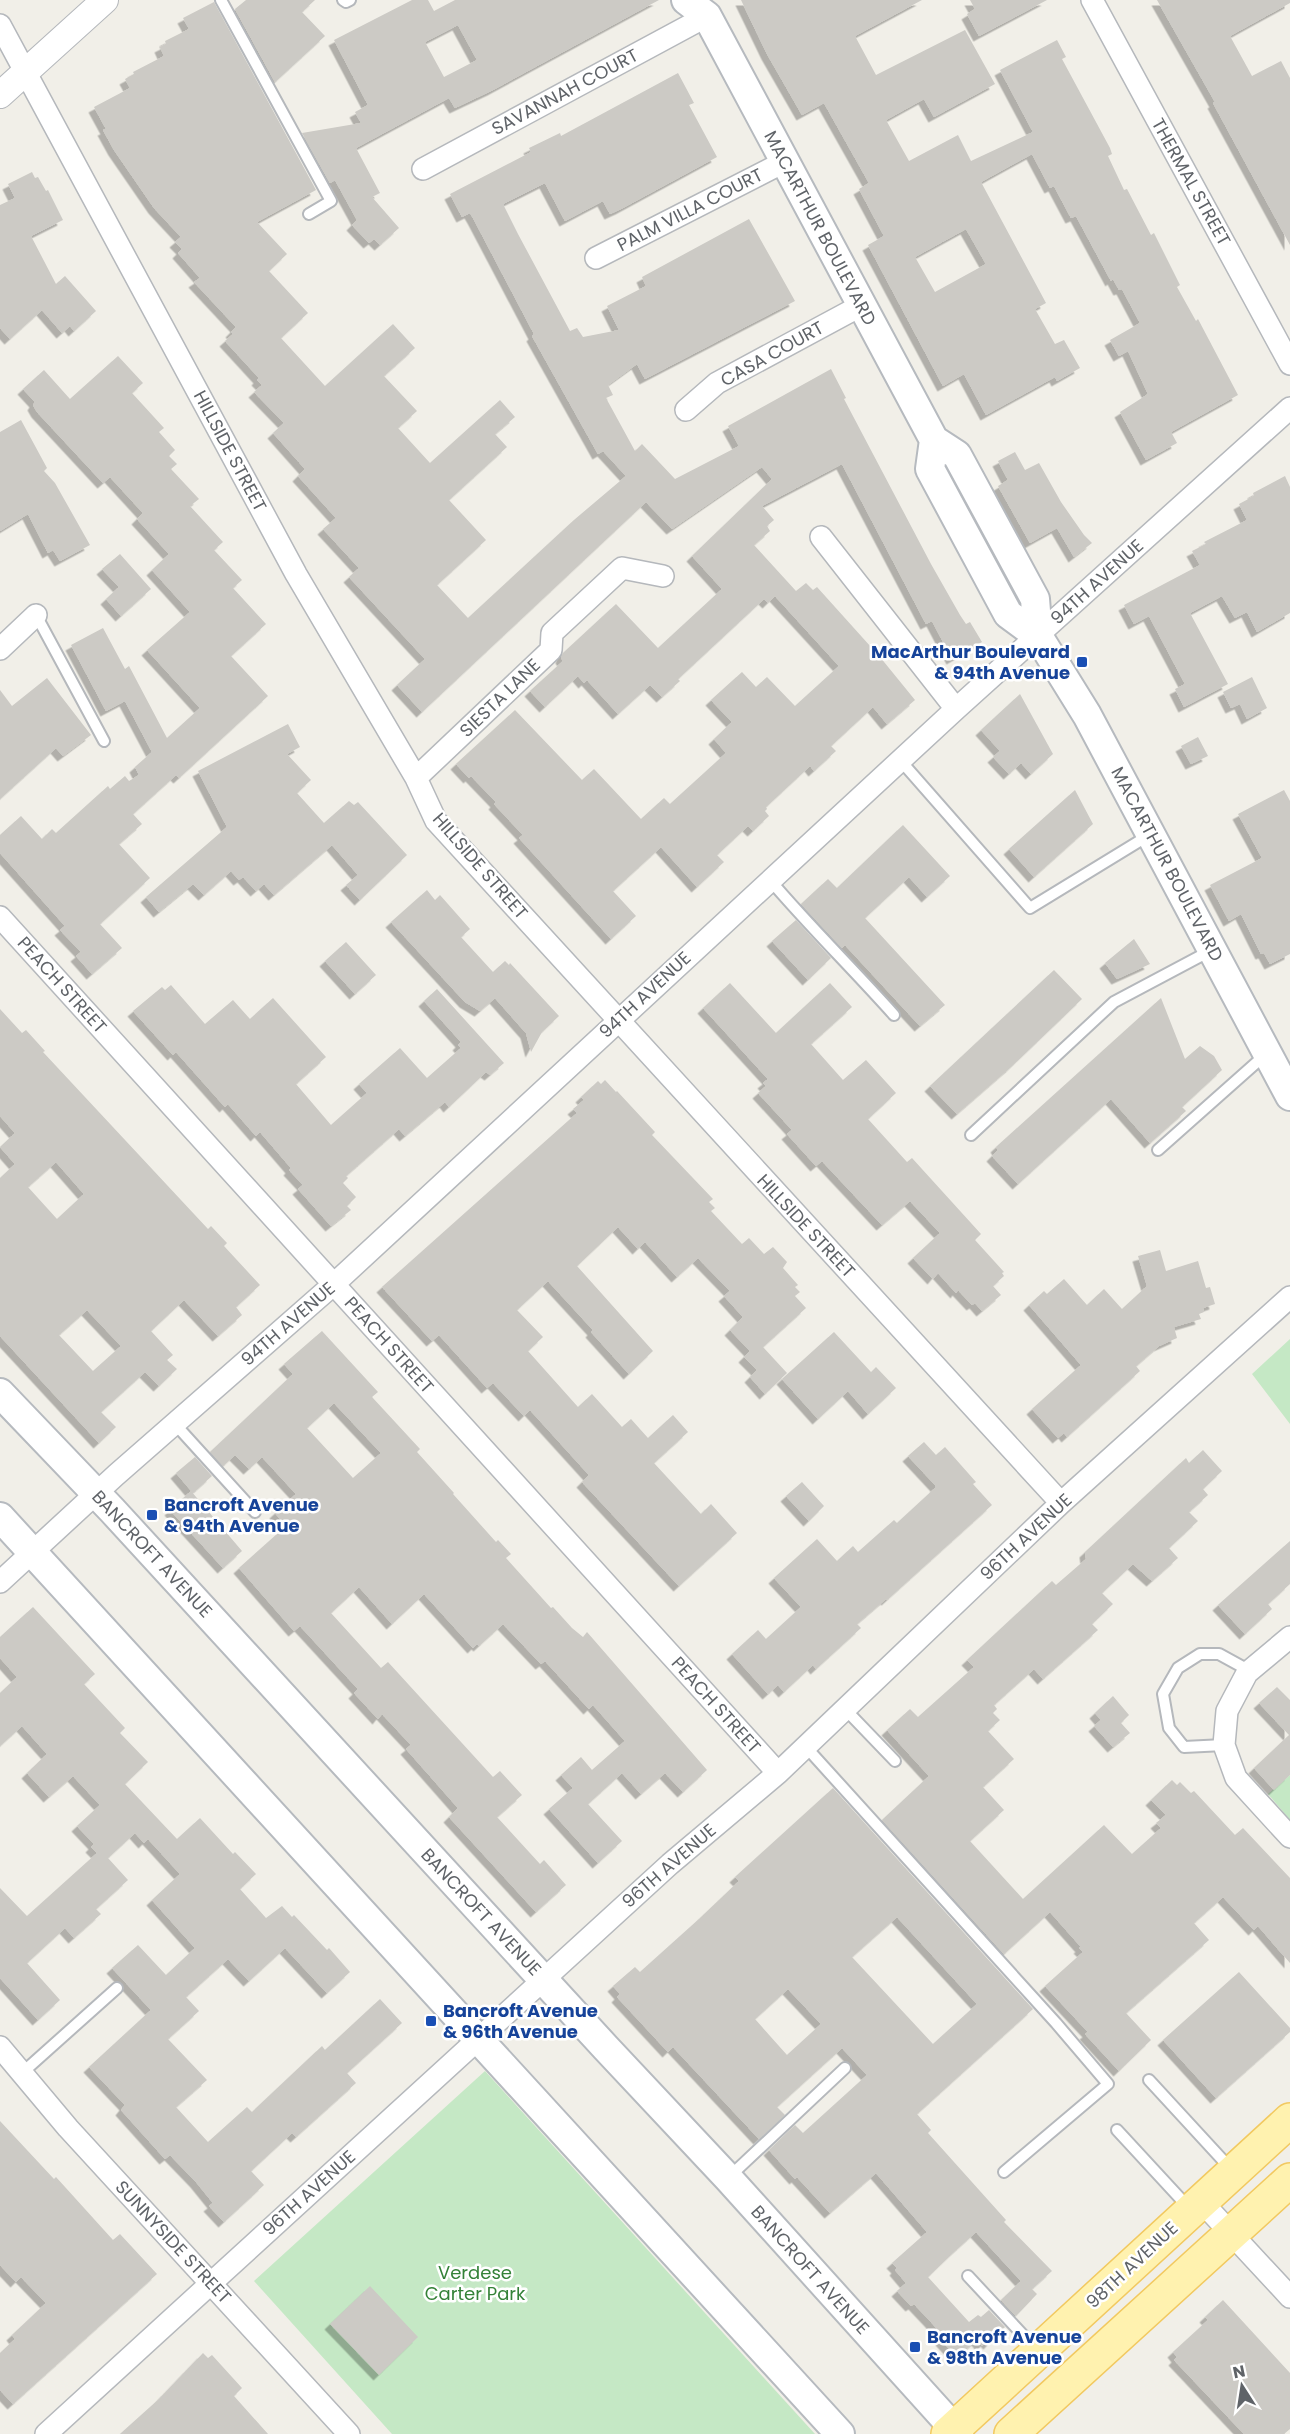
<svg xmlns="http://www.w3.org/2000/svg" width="1290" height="2434" font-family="Poppins,sans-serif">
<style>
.green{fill:#c5e8c5}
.building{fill:#cccac5;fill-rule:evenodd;filter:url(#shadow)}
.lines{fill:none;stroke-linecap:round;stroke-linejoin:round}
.service-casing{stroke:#b5b8bc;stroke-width:14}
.minor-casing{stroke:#b5b8bc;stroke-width:24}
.tertiary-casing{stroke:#b5b8bc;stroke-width:28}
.secondary-casing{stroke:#b6babf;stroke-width:32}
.primary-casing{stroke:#f2c960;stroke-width:36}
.service{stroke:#fff;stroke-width:10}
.minor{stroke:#fff;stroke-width:21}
.tertiary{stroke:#fff;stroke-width:26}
.secondary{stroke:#fff;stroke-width:28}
.primary{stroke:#fff2af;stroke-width:33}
.transit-dot{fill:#1a4fb4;stroke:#fff;stroke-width:2}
.labels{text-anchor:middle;stroke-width:5;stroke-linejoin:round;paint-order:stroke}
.street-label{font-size:18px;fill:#5f6368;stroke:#fff}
.transit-label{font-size:18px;font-weight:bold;fill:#164399;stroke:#fff;text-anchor:start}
.park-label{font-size:18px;fill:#348238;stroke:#fff}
</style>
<defs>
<filter id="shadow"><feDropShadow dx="-5.5" dy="5.5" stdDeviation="0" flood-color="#0004"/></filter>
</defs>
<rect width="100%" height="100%" fill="#f1efe8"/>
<!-- green -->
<path class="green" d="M1290,1339V1424L1252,1374Z
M1290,1775V1820L1268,1794Z
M485,2071L815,2434H392L254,2281Z"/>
<!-- building -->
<path class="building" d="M246,0H315L302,12L325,36L275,82L235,9Z
M412,0H428L434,11L455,0H659L493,90L455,108L449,98L356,148L380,193L372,197L399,228L380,245L374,239L369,243L352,225L357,220L335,180L330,183L302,133L361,123L355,112L368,105L334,40ZM458,25L477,60L444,77L425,42Z
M741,0H922L855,36L876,75L965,30L995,84L934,117L924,99L886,120L909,161L958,135L971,161L1033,132L1000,70L1057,40L1066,57L1062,59L1110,148L1112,154L1108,156L1124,190L1127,189L1151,235L1154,233L1180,285L1177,287L1196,321L1198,319L1238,395L1171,432L1177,443L1146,460L1120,412L1148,394L1128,351L1119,356L1110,340L1140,323L1122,289L1119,290L1113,279L1111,281L1076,216L1071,218L1054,186L1050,188L1032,154L981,182L1046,303L1035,309L1055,344L1064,340L1080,368L1057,381L1055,377L986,415L964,374L943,386L868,245L884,236L859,189L869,183L824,103L802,115L767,54ZM966,229L986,264L935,292L915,257Z
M970,0H1047L979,36L967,14L975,9Z
M1157,0H1290V3L1230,36L1252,76L1281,61L1290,78V245L1213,103L1215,102Z
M214,2L316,190L257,222L287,254L269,271L308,313L281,338L325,386L393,324L415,348L384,376L417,411L398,428L430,463L500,400L515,417L495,434L507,447L449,500L486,540L437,585L468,618L574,520L626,476L603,451L598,454L532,336L534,334L473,218L470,213L462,217L450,194L531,152L529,148L560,133L561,136L678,73L694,103L689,105L717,157L621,209L610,214L603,201L565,221L545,183L503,204L518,234L570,331L577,328L583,337L619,330L607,306L646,286L642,277L749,219L795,301L645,379L637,364L608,385L613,395L606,398L635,451L642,444L675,479L739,446L728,426L831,369L846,398L844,399L931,564L960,615L966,624L970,622L982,642L952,659L932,621L926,624L842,464L762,506L774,520L767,526L770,531L754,545L796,591L806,583L813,590L817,587L880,657L915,700L887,724L873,707L831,746L836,751L814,771L810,766L766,807L767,809L765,811L769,816L753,831L748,826L717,855L724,862L697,887L661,847L613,891L636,916L611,939L519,838L523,835L494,804L496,802L471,776L469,778L456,764L515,710L582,780L594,769L641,819L664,798L670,804L726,753L714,739L732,722L711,700L742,672L756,687L767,677L795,706L839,666L775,596L768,603L764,599L678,679L680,681L662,697L650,685L618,714L587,680L584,683L578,676L545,707L530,691L563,661L561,658L563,653L616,604L658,648L722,589L692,556L772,479L762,467L672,529L646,502L422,712L397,685L425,659L349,577L359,568L323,529L336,518L298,476L305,469L273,433L284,423L254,392L262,385L257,380L259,378L225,341L233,334L231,332L236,327L194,282L200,278L178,253L182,249L175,242L181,237L154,208L114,150L103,130L106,129L94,107L130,88L125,79L134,74L133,72L164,56L160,47L166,44L165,41L189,29L183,18Z
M32,172L35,178L38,177L46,191L48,190L63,220L31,236L56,284L65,276L96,311L74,331L70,326L62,333L42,310L10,339L0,328V205L15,198L8,184Z
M118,356L143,383L132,393L164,428L159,432L175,450L169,456L177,464L171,469L199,499L190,506L223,542L214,550L242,580L233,588L266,624L231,656L268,696L179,778L176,775L133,814L142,824L119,844L150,878L100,924L122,948L92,974L76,956L81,952L60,930L65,926L0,853V835L21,816L42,839L52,829L56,833L108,786L110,789L125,776L129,781L139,775L135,767L152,752L125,701L106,711L71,645L103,628L125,669L129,666L167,738L200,708L147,650L190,612L152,570L169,554L137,519L143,513L110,477L103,483L37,412L33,405L35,402L23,389L44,370L70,399Z
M21,420L47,468L44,471L55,483L90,545L60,561L53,550L48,553L28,514L0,531V432Z
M1015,452L1025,470L1039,463L1061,502L1084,535L1092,543L1074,557L1057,528L1030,543L998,486L1008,480L998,461Z
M1285,476L1290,487V613L1257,632L1247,612L1235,618L1222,596L1190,613L1228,684L1184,707L1175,689L1185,684L1149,616L1134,624L1124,605L1200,565L1192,551L1206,544L1204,542L1247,520L1239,504L1254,496L1253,493Z
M120,554L151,589L121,616L106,599L119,587L102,569Z
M1252,677L1267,708L1247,719L1240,704L1231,708L1223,692Z
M47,678L91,735L63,756L56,748L0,799V690L12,706Z
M1020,694L1053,754L1031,774L1021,763L1009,774L993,757L1000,751L981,730Z
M288,724L300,747L287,754L311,780L297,793L324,823L349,801L354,805L358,802L407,855L360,900L346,885L358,875L332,845L274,895L264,884L256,891L243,877L239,880L231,871L204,895L193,884L159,912L146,897L227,827L198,771Z
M1198,737L1208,756L1191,764L1181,746Z
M1075,790L1093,824L1034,877L1009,849Z
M1284,790L1290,801V954L1270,964L1264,953L1261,954L1241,914L1229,921L1210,885L1262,858L1238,814Z
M903,825L950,876L927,897L909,877L865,918L945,1005L920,1026L845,945L842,948L801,904L828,879L837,888Z
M427,890L435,900L440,895L470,929L461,937L493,972L505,961L509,965L510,963L559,1016L542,1032L531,1052L526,1033L495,998L480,1011L465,1002L391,922Z
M796,920L831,958L808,980L772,941Z
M1134,939L1150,964L1117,979L1105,963Z
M346,942L376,975L355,994L325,961Z
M1054,970L1082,999L1011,1067L957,1114L930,1086Z
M730,983L776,1033L830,983L852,1007L811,1044L843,1080L866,1060L896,1093L868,1119L907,1162L912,1158L981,1234L975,1240L1004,1272L1002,1273L1004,1276L993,1286L1001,1295L982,1311L975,1303L972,1305L958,1290L956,1293L938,1273L933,1279L913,1258L940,1233L910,1201L882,1225L822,1161L816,1166L787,1134L792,1130L758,1093L766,1086L763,1083L768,1079L703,1008Z
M171,985L205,1024L233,1000L250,1019L273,998L326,1057L296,1084L331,1125L367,1093L359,1084L400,1048L427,1078L461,1048L458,1045L461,1042L424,1001L437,989L504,1063L490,1075L486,1072L449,1107L445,1102L405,1136L399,1129L346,1176L348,1178L343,1183L356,1197L347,1206L351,1210L331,1226L298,1189L303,1185L289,1170L291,1168L260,1132L256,1136L228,1104L225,1107L176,1052L173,1055L133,1011L162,987L165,990Z
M1161,998L1185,1059L1200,1046L1214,1056L1222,1070L1182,1107L1186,1111L1150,1143L1111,1099L1018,1184L992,1156L998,1150L996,1147Z
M0,1009L22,1033L26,1030L45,1051L43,1052L208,1229L211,1226L227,1243L224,1246L260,1285L236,1307L242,1315L218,1336L184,1300L151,1331L173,1355L167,1360L177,1369L159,1386L145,1372L101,1412L116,1427L99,1443L0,1336V1178L15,1164L0,1147L15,1133L0,1116ZM56,1162L84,1194L57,1219L28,1187ZM87,1310L121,1346L93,1371L59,1335Z
M605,1080L616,1092L617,1091L655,1132L652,1135L713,1199L709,1202L715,1208L711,1211L742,1244L749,1238L764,1254L773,1247L787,1262L783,1268L798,1285L795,1287L800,1292L795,1296L806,1308L763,1347L787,1373L765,1394L750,1377L757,1370L744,1357L750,1351L730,1330L743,1317L724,1296L730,1291L698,1258L677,1277L645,1242L638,1249L618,1227L577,1266L653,1351L629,1374L591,1332L593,1330L548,1281L517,1310L543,1337L528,1351L578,1407L592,1394L622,1427L631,1419L648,1438L673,1415L688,1432L654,1463L701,1514L711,1504L737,1533L679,1586L582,1482L589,1475L530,1410L524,1416L493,1383L487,1388L439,1335L432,1341L382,1287L577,1113L573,1109L584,1100L581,1097L598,1081L601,1084Z
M1160,1250L1166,1271L1198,1261L1206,1288L1210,1287L1215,1304L1203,1308L1204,1312L1199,1314L1201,1319L1174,1327L1177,1338L1159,1346L1136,1366L1140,1371L1067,1437L1064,1433L1058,1438L1032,1409L1081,1365L1029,1305L1044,1291L1047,1294L1064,1279L1087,1305L1104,1289L1122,1309L1147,1286L1138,1256Z
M322,1331L378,1392L372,1397L420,1449L417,1452L454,1493L453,1494L496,1542L498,1540L511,1554L506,1558L551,1608L553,1607L572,1628L583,1637L587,1632L707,1770L683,1792L665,1773L641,1794L622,1773L588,1804L622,1841L598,1863L549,1809L573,1788L561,1775L581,1757L592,1770L625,1741L593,1705L589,1709L545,1661L541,1664L503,1624L479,1646L477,1644L473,1648L424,1594L392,1624L359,1587L331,1613L381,1668L388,1662L493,1777L500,1771L522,1795L497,1817L540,1864L544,1860L566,1885L536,1912L449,1817L458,1808L406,1749L411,1745L382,1714L378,1719L354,1693L358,1689L300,1626L294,1631L239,1568L286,1526L275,1513L296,1494L262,1457L249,1469L235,1455L223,1466L210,1452L293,1374L284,1364ZM334,1403L381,1453L353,1478L307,1428Z
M834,1332L871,1372L876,1367L896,1388L868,1414L848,1391L818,1419L782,1379Z
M924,1442L936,1455L945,1447L976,1482L973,1484L992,1505L887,1600L886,1599L857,1624L861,1628L816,1669L813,1665L784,1692L778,1685L768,1694L732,1654L758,1630L766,1639L801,1607L774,1578L817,1539L837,1561L853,1546L858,1552L894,1520L897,1523L935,1488L936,1486L908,1456Z
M1203,1450L1222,1471L1203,1489L1208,1495L1189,1512L1198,1521L1169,1548L1178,1558L1152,1581L1133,1564L1102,1593L1113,1604L1092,1624L1098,1630L1043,1679L1034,1669L994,1705L997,1709L993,1713L1000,1720L988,1731L1014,1759L983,1787L1004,1810L970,1841L1023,1899L1104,1825L1132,1854L1161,1828L1156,1823L1166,1815L1151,1800L1172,1780L1177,1785L1180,1782L1191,1793L1194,1791L1235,1835L1243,1828L1290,1878V1963L1258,1926L1254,1930L1223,1897L1194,1923L1209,1940L1126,2013L1151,2040L1119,2071L1085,2034L1088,2032L1045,1986L1083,1952L1079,1948L1081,1947L1050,1912L1004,1954L882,1820L929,1776L887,1730L910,1709L918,1717L974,1667L967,1660L1052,1581L1056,1585L1086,1559L1085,1552L1186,1458L1189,1463Z
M195,1457L212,1476L193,1493L176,1473Z
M802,1482L824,1506L809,1521L786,1496Z
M191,1491L242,1551L223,1568L170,1510Z
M1290,1541V1584L1268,1604L1272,1609L1245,1634L1218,1605Z
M33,1607L95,1674L84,1684L125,1728L120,1733L148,1762L125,1784L177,1839L200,1818L233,1854L235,1852L256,1874L240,1889L266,1918L282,1906L292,1917L294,1915L327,1950L329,1948L350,1972L327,1993L285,1948L249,1981L228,1959L186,1997L199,2011L168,2039L207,2080L176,2107L208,2142L247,2107L252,2112L322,2046L325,2050L380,1999L402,2023L347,2073L356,2083L296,2137L292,2133L251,2171L264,2185L224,2222L209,2206L213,2203L196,2182L170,2155L165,2159L121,2110L125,2105L89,2067L151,2010L112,1968L138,1945L166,1975L195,1948L152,1900L180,1874L148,1839L144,1843L135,1833L108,1858L128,1880L96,1909L101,1914L74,1938L65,1928L27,1963L60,2000L38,2020L0,1978V1888L27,1916L97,1853L91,1847L94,1844L77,1826L100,1805L73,1776L49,1797L27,1773L47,1754L22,1726L0,1746V1693L17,1677L0,1658V1637Z
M1277,1687L1290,1700V1775L1274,1790L1254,1768L1289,1735L1259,1703Z
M1113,1696L1129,1715L1121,1723L1130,1733L1113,1747L1094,1726L1101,1720L1095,1713Z
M833,1788L1033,2009L917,2114L931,2130L928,2133L1006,2220L1004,2222L1052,2271L1032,2289L1037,2294L1016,2316L1001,2300L1021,2281L976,2232L955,2251L928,2277L969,2322L978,2315L981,2317L989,2310L1005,2327L989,2344L986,2341L982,2346L977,2340L957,2357L941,2340L944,2337L931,2322L914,2304L911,2306L897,2291L906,2283L895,2270L897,2268L892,2263L927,2232L876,2173L830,2213L797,2177L795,2179L769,2150L795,2125L803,2133L867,2075L842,2048L777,2107L785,2115L759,2139L673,2047L668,2052L617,1997L620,1994L613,1986L635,1967L640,1972L699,1919L739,1881L735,1877ZM897,1917L977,2004L933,2044L852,1957ZM788,1989L821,2024L787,2055L755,2019Z
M1239,1972L1290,2028V2032L1216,2098L1163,2040Z
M0,2121L54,2179L56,2177L113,2240L120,2234L157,2274L13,2404L0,2390V2353L15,2339L12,2335L46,2303L21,2277L16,2282L0,2265Z
M370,2286L418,2337L379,2375L330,2324Z
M1223,2300L1290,2373V2429L1284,2434H1244L1174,2360L1177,2357L1173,2352L1208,2320L1205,2317Z
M203,2353L208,2358L212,2355L242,2388L234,2396L268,2434H120L159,2399Z"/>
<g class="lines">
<defs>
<path id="service" d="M221,0L331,201L309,214
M343,0L346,2L350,0
M36,615L104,741
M900,760L1030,908L1151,834
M770,880C810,927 853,969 894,1015
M971,1135L1114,1002L1210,951
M1158,1150L1265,1055
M175,1424L255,1512
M845,1709L895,1761
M1224,1745L1184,1747L1169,1728L1163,1694L1178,1668L1200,1654H1219L1250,1671
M806,1747L1056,2023L1108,2084L1004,2172
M22,2073L117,1988
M1149,2080L1230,2168
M1117,2130L1189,2208
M728,2178L845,2068
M968,2276L1036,2349"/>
<path id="minor" d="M1092,0L1290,364
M0,25L296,574L416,778L436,821L1061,1503
M423,169L707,16
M596,258L784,162
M686,410L717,383L862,305
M821,537L956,709
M0,649L36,615
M416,778L551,650L552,633L622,568L663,576
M0,917L778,1773
M0,1582L116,1475L334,1284L956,709L1290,408
M1290,1637L1247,1673L1227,1711L1224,1745L1236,1778L1290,1837
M0,2047L68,2128L349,2434
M1201,2201L1290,2297
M46,2434L670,1864L778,1773L1061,1503L1290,1297"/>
<path id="tertiary" d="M0,95L105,0"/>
<path id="secondary" d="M686,0L707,16L934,440L957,455L1035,599L1038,636
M934,440L930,469L1008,614L1038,636L1087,715L1290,1096
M0,1393L112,1510L606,2048L728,2178L959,2434
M0,1517L840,2434"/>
<path id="primary" d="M948,2434L1290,2120
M1011,2434L1290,2180"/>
</defs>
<!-- service casing -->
<use href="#service" class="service-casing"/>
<!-- minor casing -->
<use href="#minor" class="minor-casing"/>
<!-- tertiary casing -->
<use href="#tertiary" class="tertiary-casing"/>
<!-- secondary casing -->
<use href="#secondary" class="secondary-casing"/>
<!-- primary casing -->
<use href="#primary" class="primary-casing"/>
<!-- service -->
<use href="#service" class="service"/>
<!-- minor -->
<use href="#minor" class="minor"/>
<!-- tertiary -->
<use href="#tertiary" class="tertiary"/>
<!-- secondary -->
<use href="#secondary" class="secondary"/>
<!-- primary -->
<use href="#primary" class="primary"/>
</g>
<!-- markers -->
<g class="transit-dot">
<rect x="1076" y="656" width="12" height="12" rx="3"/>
<rect x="146" y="1509" width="12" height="12" rx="3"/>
<rect x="425" y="2015" width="12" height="12" rx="3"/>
<rect x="909" y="2341" width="12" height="12" rx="3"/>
</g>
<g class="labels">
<!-- street labels -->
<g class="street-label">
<text transform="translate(565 92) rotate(-28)" y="6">SAVANNAH COURT</text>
<text transform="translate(1191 182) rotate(61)" y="6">THERMAL STREET</text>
<text transform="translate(690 210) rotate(-27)" y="6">PALM VILLA COURT</text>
<text transform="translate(820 228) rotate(62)" y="6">MACARTHUR BOULEVARD</text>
<text transform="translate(772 354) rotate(-29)" y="6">CASA COURT</text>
<text transform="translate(230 451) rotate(62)" y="6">HILLSIDE STREET</text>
<text transform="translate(1097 582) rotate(-42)" y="6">94TH AVENUE</text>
<text transform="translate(500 698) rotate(-44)" y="6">SIESTA LANE</text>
<text transform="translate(1167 864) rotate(62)" y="6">MACARTHUR BOULEVARD</text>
<text transform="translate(480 866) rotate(49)" y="6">HILLSIDE STREET</text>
<text transform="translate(62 985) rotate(48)" y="6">PEACH STREET</text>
<text transform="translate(645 995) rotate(-43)" y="6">94TH AVENUE</text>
<text transform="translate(806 1226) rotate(47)" y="6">HILLSIDE STREET</text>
<text transform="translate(288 1324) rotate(-41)" y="6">94TH AVENUE</text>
<text transform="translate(389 1345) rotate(48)" y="6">PEACH STREET</text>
<text transform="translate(1026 1537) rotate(-43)" y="6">96TH AVENUE</text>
<text transform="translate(152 1554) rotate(47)" y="6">BANCROFT AVENUE</text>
<text transform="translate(716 1705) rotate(48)" y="6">PEACH STREET</text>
<text transform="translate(669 1866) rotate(-41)" y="6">96TH AVENUE</text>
<text transform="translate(481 1912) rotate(47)" y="6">BANCROFT AVENUE</text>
<text transform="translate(309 2193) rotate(-42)" y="6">96TH AVENUE</text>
<text transform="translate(173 2242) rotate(47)" y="6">SUNNYSIDE STREET</text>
<text transform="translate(1132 2265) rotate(-43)" y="6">98TH AVENUE</text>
<text transform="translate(810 2270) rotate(48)" y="6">BANCROFT AVENUE</text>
</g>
<!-- transit labels -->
<g class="transit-label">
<text x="1070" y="658" text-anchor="end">MacArthur Boulevard<tspan x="1070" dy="21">&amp; 94th Avenue</tspan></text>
<text x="164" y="1511">Bancroft Avenue<tspan x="164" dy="21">&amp; 94th Avenue</tspan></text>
<text x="443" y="2017">Bancroft Avenue<tspan x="443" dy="21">&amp; 96th Avenue</tspan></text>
<text x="927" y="2343">Bancroft Avenue<tspan x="927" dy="21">&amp; 98th Avenue</tspan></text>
</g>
<!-- park labels -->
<g class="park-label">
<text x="475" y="2279">Verdese<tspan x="475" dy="21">Carter Park</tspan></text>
</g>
</g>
<!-- north arrow -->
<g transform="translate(1242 2386) rotate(348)" stroke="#ffffff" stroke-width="4.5" paint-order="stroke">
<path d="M0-4.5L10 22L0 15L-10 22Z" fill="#5f6368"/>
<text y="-9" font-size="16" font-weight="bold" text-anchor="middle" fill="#5f6368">N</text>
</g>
</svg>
